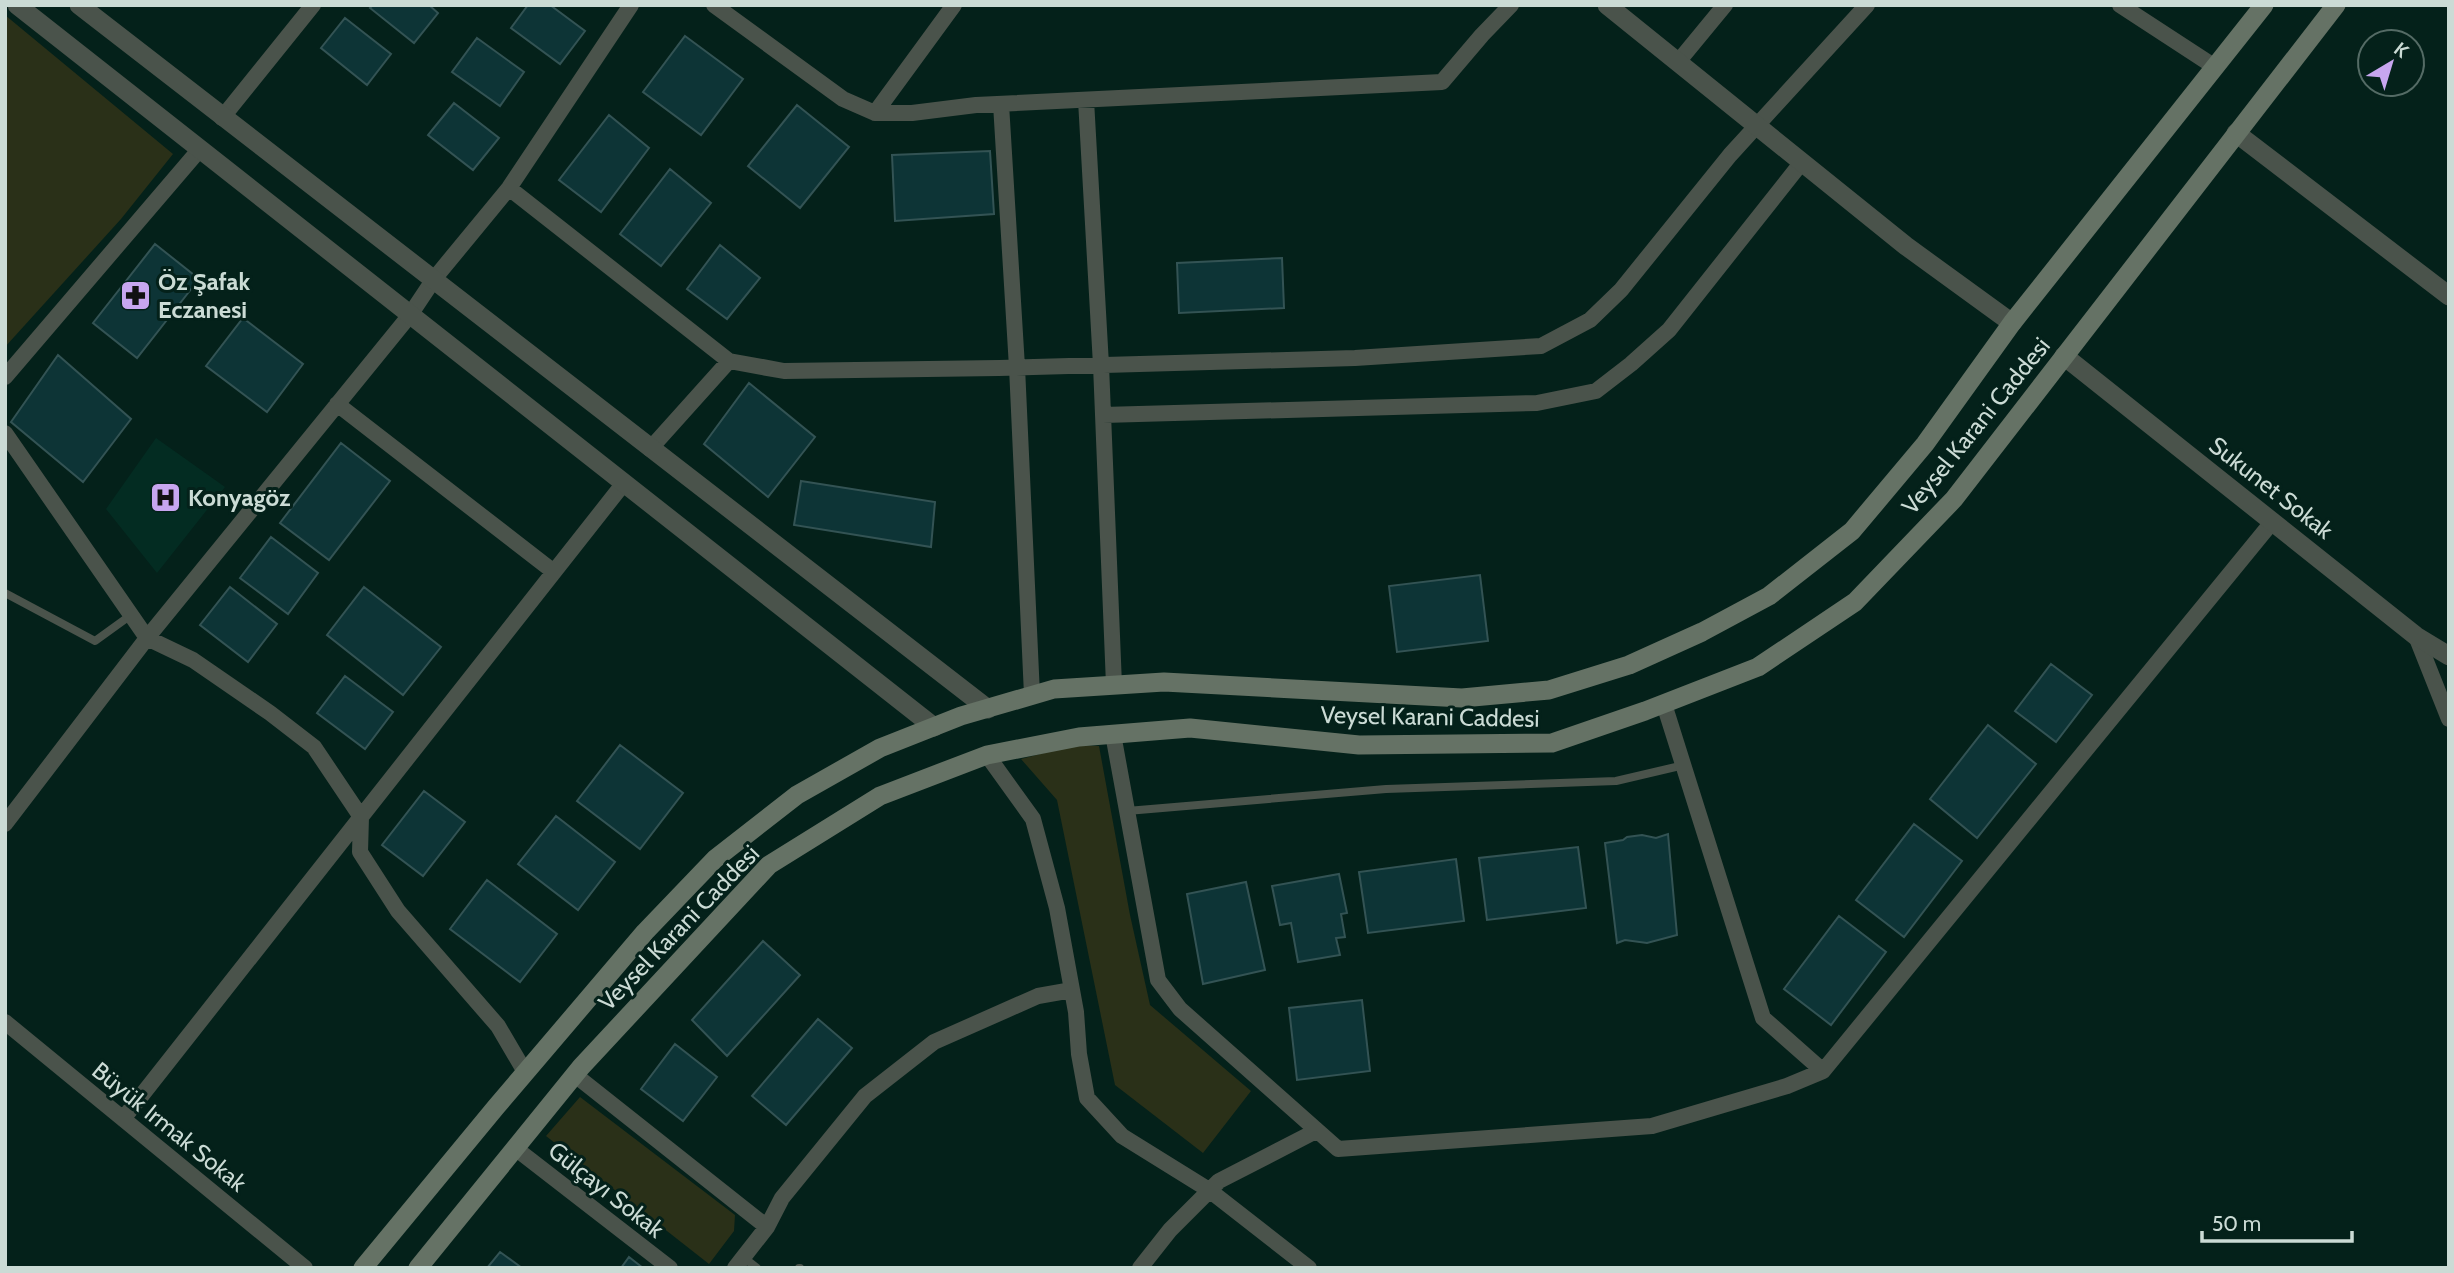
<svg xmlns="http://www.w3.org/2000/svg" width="2454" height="1273" font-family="Cabin,sans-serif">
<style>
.built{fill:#032c22}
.green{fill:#2a3018}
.building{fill:#0d3436;stroke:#335354;stroke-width:2}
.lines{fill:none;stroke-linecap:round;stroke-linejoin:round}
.service{stroke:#4a534b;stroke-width:8}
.minor{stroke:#4a534b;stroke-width:16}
.tertiary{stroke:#4a534b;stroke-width:19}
.secondary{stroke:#657265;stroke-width:19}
.labels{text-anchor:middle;stroke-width:6;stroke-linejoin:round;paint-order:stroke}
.poi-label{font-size:24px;font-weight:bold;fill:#cbdbd5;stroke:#04211a;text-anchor:start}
.street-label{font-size:24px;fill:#cbdbd5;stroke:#04211a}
</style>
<rect width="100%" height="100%" fill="#04211a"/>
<!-- built -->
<path class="built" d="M156,438L225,487L157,573L106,509Z"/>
<!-- green -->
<path class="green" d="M5,15L173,154L121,219L5,347Z
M1074,745L1099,746L1130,915L1150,1005L1251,1091L1203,1153L1115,1085L1057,800L1021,759Z
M580,1097L735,1215L734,1231L709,1264L546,1136Z"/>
<!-- building -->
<path class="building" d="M373,5H429L438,13L414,43L370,8Z
M528,5H550L585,31L560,64L511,28Z
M345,18L391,54L367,85L321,48Z
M685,36L743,79L701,135L643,92Z
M477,38L524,72L500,106L452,72Z
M454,103L499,138L473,170L428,135Z
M797,105L849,147L800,208L748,166Z
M609,115L649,148L601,212L559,180Z
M990,151L994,214L895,221L892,155Z
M670,169L711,203L661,266L620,234Z
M155,244L199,279L137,358L93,323Z
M720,245L760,278L727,319L687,289Z
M1282,258L1284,308L1179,313L1177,263Z
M243,318L303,364L267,412L206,366Z
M58,355L131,419L83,482L11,422Z
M749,383L815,437L768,497L704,444Z
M341,443L390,481L329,560L280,523Z
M801,481L935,502L931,547L794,525Z
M271,537L318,573L288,614L240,578Z
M1480,575L1488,641L1397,652L1389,586Z
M230,587L277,624L248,662L200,625Z
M364,587L441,647L403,695L327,635Z
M2051,664L2092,695L2056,742L2015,711Z
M345,676L393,712L365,749L317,713Z
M1988,725L2036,764L1977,838L1930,799Z
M620,745L683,793L640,849L577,801Z
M424,791L465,822L423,876L382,845Z
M556,816L615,862L578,910L518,864Z
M1914,824L1962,861L1904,937L1856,900Z
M1668,834L1677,935L1647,943L1625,940L1617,943L1605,843L1623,840L1627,837L1642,835L1656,838Z
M1578,847L1586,908L1487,920L1479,858Z
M1456,859L1464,921L1368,933L1359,872Z
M1339,874L1347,913L1341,914L1345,937L1336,938L1340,955L1298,962L1291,923L1280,925L1272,886Z
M487,880L557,934L520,982L450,929Z
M1246,882L1265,970L1203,984L1187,894Z
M1839,916L1886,952L1831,1025L1784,989Z
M763,941L800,975L727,1056L692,1020Z
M1362,1000L1370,1071L1297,1080L1289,1008Z
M818,1019L852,1048L786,1125L752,1096Z
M675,1044L717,1077L683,1121L641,1089Z
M500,1252L522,1268H487Z
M629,1257L643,1268H621Z"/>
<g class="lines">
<!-- service -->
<path class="service" d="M5,593L95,641L131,615
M1127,811L1386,789L1616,781L1684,765
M743,1257L757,1268
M799,1268H800"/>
<!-- minor -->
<path class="minor" d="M714,5L843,99L875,113H912L976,105L1442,82L1482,35L1511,5
M2120,5L2215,67
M1678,62L1725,5
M1086,100L1101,365L1114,685
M1001,104L1017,367L1032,695
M875,113L954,5
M222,118L313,5
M509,188L729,361L784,371L999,368L1355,358L1541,346L1590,320L1621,290L1730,155L1867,5
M5,377L200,149
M337,404L554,572
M1103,415L1537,403L1596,391L1631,364L1669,330L1802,162
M5,433L147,638L410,315L434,279L509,188L631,5
M650,449L729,361
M2416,636L2449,719
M1664,704L1763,1018L1823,1071L2273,521
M1113,734L1158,980L1180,1009L1338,1149L1652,1126L1787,1086L1823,1071
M987,755L1033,819L1057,908L1076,1012L1079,1054L1087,1098L1122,1136L1209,1190L1309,1268
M5,824L147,638L193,660L270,713L314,747L361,817L360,852L398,911L498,1026L525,1072
M5,1022L305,1268
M575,1075L767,1227
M123,1119L624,483
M515,1148L670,1268
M735,1268L767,1227L782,1198L865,1096L934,1042L1038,996L1072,990
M1140,1268L1170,1230L1219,1181L1316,1131"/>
<!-- tertiary -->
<path class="tertiary" d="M17,5L934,727
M79,5L988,709
M1607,5L1906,246L2012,323
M2236,133L2449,296
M2064,356L2416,636L2449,656"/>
<!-- secondary -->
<path class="secondary" d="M363,1268L496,1107L645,932L715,859L797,795L880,748L961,716L1054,689L1164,682L1462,698L1549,690L1629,665L1702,632L1769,596L1852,531L1925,444L2012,323L2264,5
M418,1268L581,1067L769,865L880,796L987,755L1079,737L1190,728L1359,745L1552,743L1645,711L1758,667L1855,602L1954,499L2336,5"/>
</g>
<!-- icons -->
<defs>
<symbol id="pharmacy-square" viewBox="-11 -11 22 22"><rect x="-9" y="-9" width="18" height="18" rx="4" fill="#c7a6ef" stroke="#04211a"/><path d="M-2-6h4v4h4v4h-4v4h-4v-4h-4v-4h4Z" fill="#111"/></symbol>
<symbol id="hospital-square" viewBox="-11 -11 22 22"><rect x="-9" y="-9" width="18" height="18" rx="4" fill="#c7a6ef" stroke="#04211a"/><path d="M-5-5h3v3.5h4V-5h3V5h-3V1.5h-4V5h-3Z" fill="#111"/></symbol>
</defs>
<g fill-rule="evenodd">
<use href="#pharmacy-square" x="118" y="278" width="35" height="35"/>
<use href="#hospital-square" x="148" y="480" width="35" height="35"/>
</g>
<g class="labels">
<!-- poi labels -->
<g class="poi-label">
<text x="158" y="290">Öz Şafak<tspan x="158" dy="28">Eczanesi</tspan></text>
<text x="188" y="506">Konyagöz</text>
</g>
<!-- street labels -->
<g class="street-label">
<text transform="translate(1976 426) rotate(-51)" y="8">Veysel Karani Caddesi</text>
<text transform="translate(2271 488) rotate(38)" y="8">Sukunet Sokak</text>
<text transform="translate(1430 717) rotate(1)" y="8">Veysel Karani Caddesi</text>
<text transform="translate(679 928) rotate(-46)" y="8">Veysel Karani Caddesi</text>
<text transform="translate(169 1127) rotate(39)" y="8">Büyük Irmak Sokak</text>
<text transform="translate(606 1190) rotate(38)" y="8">Gülçayı Sokak</text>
</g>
</g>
<!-- border -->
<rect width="2454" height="1273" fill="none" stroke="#cbdbd5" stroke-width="14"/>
<!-- north arrow -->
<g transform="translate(2391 63) rotate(38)"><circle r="33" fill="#04211a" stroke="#546b65" stroke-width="2"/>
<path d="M0-5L12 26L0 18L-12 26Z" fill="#c7a6ef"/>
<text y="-10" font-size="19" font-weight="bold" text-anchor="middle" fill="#cbdbd5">K</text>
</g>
<!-- scale -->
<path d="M2202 1231v10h150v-10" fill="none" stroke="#cbdbd5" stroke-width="3.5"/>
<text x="2212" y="1231" font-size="21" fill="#cbdbd5" stroke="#04211a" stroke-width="5" paint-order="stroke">50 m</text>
</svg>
